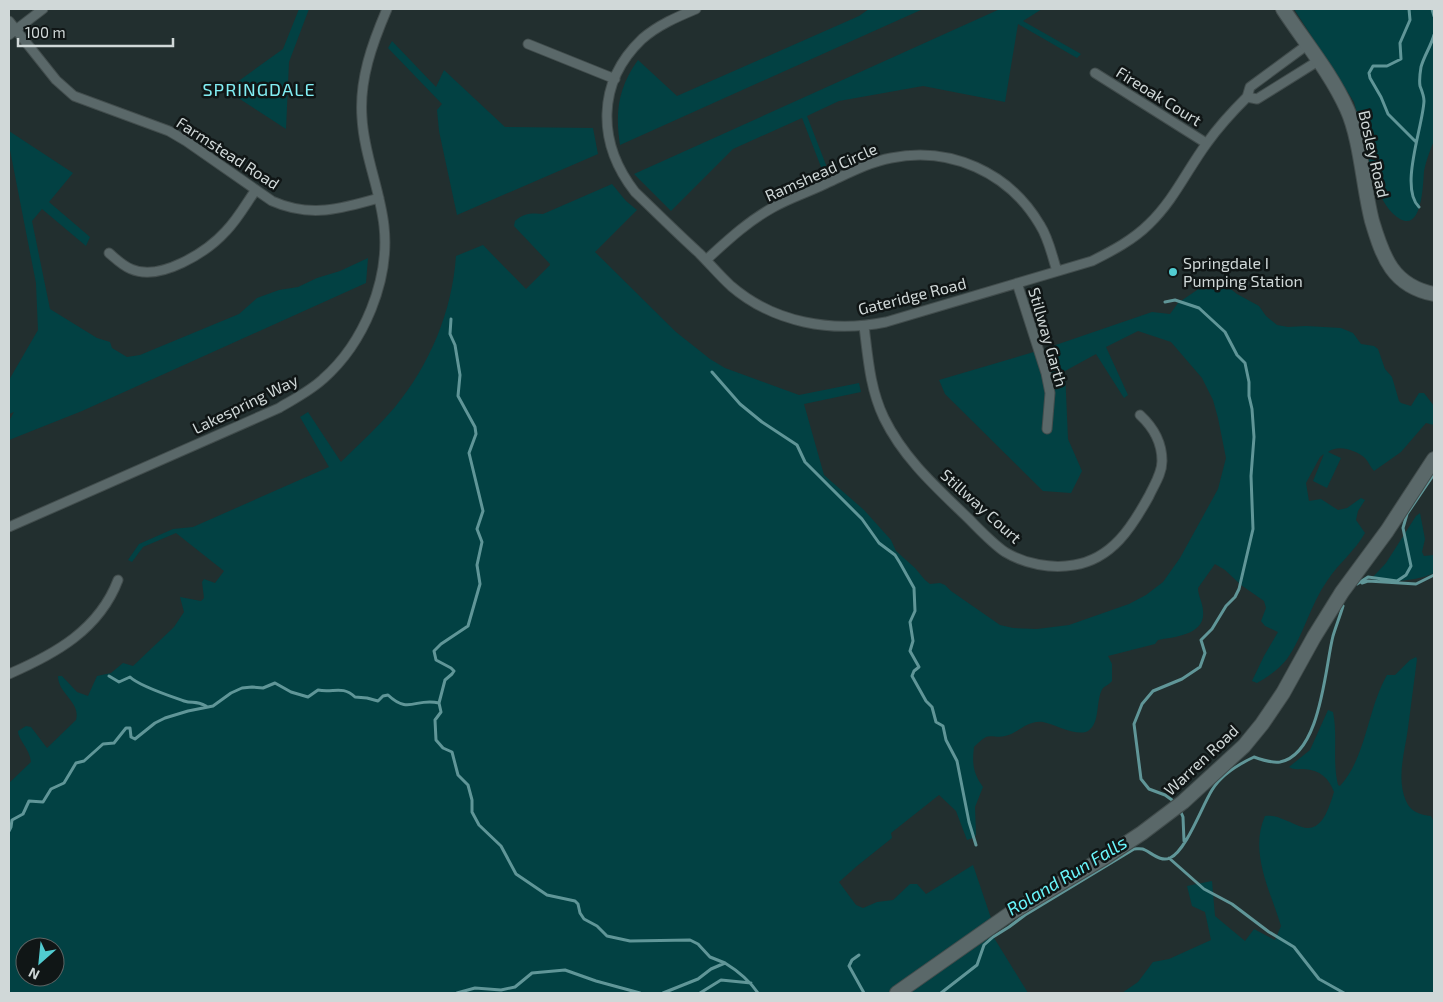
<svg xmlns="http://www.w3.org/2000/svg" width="1443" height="1002" font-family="'Exo 2',sans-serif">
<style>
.green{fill:#024143;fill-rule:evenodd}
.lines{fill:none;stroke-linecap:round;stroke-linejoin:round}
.stream{stroke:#609698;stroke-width:3}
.street-casing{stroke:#424d4d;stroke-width:11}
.secondary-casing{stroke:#424d4d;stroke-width:16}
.street{stroke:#5a6869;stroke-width:9}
.secondary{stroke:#5a6869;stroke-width:14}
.poi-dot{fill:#51ccd1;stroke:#101616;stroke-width:2}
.labels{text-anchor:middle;stroke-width:5;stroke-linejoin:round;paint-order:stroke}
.street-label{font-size:16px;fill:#d0d8d8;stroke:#101616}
.poi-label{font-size:16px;fill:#d0d8d8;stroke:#101616;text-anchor:start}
.neighbourhood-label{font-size:18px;letter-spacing:1px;fill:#82eef3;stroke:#101616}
.water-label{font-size:18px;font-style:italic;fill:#6af6fc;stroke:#101616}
</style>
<rect width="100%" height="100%" fill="#222f2f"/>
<!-- green -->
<path class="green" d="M299,9H309L289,62L286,129L226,90L283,49Z
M869,9H923L620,145C615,112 618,88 638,60L677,96L859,16Z
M1000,9H1042L1023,21L1081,54L1077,58L1018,24L1005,102L923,86L839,101L807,116L828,170L823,172L802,118L733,149L671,211L634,174Z
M1294,9H1434V141C1430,150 1426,161 1424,171C1423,181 1423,232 1400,219C1389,213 1381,198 1377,187L1376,189L1354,102Z
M392,41L436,87L444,70L505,127L593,128L598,154L457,215L439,131L437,110L442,104L388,48Z
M9,131L73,173L49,202L90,237L86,246L42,209L32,221L50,309L97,338L110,342L112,348L127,357L140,355L239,314L257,298L279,290L298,287L317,278L340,271L368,258L366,283L82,411L9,440V421L14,412L9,414V380L38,330L36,283L9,145Z
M612,184L626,201L637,210L595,252L676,332L710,359L725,368L799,395L859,383L861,392L804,404L824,475L864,510L891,540L896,551L915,568L925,580L930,584L940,583L945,585L951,591L1000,625L1013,628L1037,629L1069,625L1129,604L1146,595L1163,582L1180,558L1218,489L1226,458L1218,418L1213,400L1202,378L1171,342L1138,331L1106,347L1128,395L1124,398L1096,354L1065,371L1068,439L1082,471L1071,493L1043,491L945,394L939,380L1044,349L1152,312L1170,314L1178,303L1200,288L1213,282L1223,283L1237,294L1259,306L1266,316L1277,325L1288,327L1306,326L1341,328L1353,333L1361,344L1374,346L1378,349L1385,369L1392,377L1399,401L1401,403L1411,406L1419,393H1424L1434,406V425L1426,423L1401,452L1374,471C1370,467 1369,462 1365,458C1356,450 1338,444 1328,452L1341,458L1327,488L1313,481L1324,454L1320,457L1306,483L1309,501L1321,499L1338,510L1347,508L1361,498L1365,500L1358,511L1356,520L1365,533C1355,551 1338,564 1327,581C1310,605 1304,635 1287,659C1279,669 1268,677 1257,683L1252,681L1264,656L1278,632L1265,626L1261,621L1266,608L1264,601L1241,585L1225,570L1215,564L1198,588C1198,596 1203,603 1203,611C1206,635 1174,637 1158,640L1155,644L1108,656L1112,664V681C1110,684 1105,686 1103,688C1095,700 1101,723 1088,731C1077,737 1054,724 1043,722C1026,720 1018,734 1005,736C999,738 990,735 986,737C982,739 977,744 974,747C972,764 973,773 983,787L975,807L976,835L973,838L967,840L956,811L939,795L891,833L892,838L857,866L839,882L856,905L863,908L877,902L893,900L910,884H917L926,894L973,865L992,921L991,933L1028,993H9V783L31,762C30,749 18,740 18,731L26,726L31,727L47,748L76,720C81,702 58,694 58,676H62L77,692L88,696L97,676L111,673L123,663L133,666L174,627L184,612L180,597L201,601L204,598L202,582L204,579L215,583L224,571L176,533L143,547L132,562L128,560L139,544L173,529L193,527L329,467L300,417L308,412L341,462C359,444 379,426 395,407C430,364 452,312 456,256L483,245L526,289L550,265V264L514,226L515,221C524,213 532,213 543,214ZM25,947H55V977H25Z
M1420,513L1425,539L1422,552L1424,556L1434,555V573C1418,581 1389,583 1371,579L1386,563L1416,516Z
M1416,657L1417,659C1414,682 1411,705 1408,728C1405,751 1396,778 1406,801C1410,811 1420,815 1431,816L1434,822V993H1122L1138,982L1153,962L1169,959L1211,940L1205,912L1192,906L1187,886L1212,881L1215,916L1245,941L1254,929L1275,940L1281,926C1270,890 1249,852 1265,816C1273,815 1278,817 1285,820C1291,822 1301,828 1307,828C1324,829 1330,804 1334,792C1329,778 1320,770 1304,769C1299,769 1293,770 1289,767L1310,750L1328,710L1333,712C1338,736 1332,761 1338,785L1340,786C1367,756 1367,710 1387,675H1395L1410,660Z"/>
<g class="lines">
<!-- stream -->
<path class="stream" d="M1409,9L1410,20L1400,43L1401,59L1387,66H1373L1369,73L1370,78L1381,97L1388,114L1416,142
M1432,9L1434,16
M1419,207C1399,188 1423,126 1424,101C1424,96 1422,91 1420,86C1419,80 1420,73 1421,67C1424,56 1431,46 1434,35
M1165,302L1175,300L1199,308L1225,332L1237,355L1245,363L1249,382V396L1252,409L1254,437L1251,476L1253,529L1239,589L1235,597L1226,606L1212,629L1201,640L1205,653L1200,667L1182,679L1153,691L1142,704L1134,724L1141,779L1149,789L1165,795L1172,800
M451,319L450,334L455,345L460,375L458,396L475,427L476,434L469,453L483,511L477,529L482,542L477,565L480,584L468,626L441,644L434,651L436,660L451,668L454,671L452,674L445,680L439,703L441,712L435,720L436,740L443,748L452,752L458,775L468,785L472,800V812L479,825L501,846L516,874L547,895L575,901L578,904L580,913L584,919L597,926L607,936L630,941L690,940L698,944L710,957L725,963
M712,372L740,404L762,422L797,445L805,462L862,519L879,543L895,555L900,563L914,588L915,611L910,622L913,641L910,651L919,667L914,671L912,676L926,701L932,707L936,722L943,726L946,740L957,761L969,822L976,845
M1362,583L1368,581L1416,584L1434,575
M1357,584L1368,577L1397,581L1406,575L1411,566L1403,528L1407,514L1434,474
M109,676L119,682L130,677C139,686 170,696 184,701C193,704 195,700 206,706
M1180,810L1183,817L1184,841
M9,831L11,827L12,820L23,814L29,801L43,802L51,789L64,783L76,763L84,761L103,744L114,743L126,728H130L131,737L135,739L155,723L165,718L188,711L213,706L231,693L242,688L252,687L263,688L275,683L291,692L308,697L318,690C334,693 342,685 355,697L367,698L378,701L383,696L388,695C409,715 416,697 439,703
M1169,858L1204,889L1232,904L1269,932L1294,947L1319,979L1344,993
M859,955L852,960L849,966L864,993
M457,993L475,988L501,990L515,987L532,973L565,970L596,981L640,993
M663,993L698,979L711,969L725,963C738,971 749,980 758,993
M700,993L721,980L751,983
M941,993L977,965L984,945L993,937L1009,927L1025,915L1134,849C1138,849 1142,848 1145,850C1153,854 1161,862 1170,858C1186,851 1202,806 1212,790C1221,775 1239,764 1254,757C1262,760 1272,763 1280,762C1321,754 1325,667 1333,636C1336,626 1340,616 1343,606"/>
<defs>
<path id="street" d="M696,9C677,17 658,25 642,39C596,83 597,143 635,192C656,212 677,233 699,253C710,264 720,276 731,286C774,323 832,333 886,322L1092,261C1112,251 1133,240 1149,224C1174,200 1187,170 1207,143C1219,126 1233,111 1247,97
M9,21L56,80L74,96L169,131L186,141L272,201C310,218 341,209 379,198
M9,35L43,9
M528,44L615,79
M1307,45L1250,87L1247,97L1257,99L1318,61
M1095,73L1206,143
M109,253C116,259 123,266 131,269C160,282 207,252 226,231C237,220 246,204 255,191
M706,260C727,241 747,222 772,208C789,198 809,192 827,183C847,174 869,162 891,158C950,146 1009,172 1040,225C1049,239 1052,256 1057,271
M1017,283L1046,373L1050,393L1047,429
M864,326C868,358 870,389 884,418C904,459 937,488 969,519C980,530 992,543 1005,552C1025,564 1051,569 1074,565C1112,559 1132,527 1149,496C1154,485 1162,474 1162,461C1162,442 1153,427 1140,415
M9,527L279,408C294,399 310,391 323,379C364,343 390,280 384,226C380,189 364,155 362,118C359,80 372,44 387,9
M9,674C55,654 99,630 118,580"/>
<path id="secondary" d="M1283,9C1304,41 1331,73 1347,109C1361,140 1363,186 1372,221C1383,258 1393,286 1434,294
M897,993L1011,913L1107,856L1142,833L1183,802L1244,746L1262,724L1283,693L1314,637L1342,592L1387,531L1434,459"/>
</defs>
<!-- street casing -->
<use href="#street" class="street-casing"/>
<!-- secondary casing -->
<use href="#secondary" class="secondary-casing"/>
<!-- street -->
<use href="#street" class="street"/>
<!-- secondary -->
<use href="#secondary" class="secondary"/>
</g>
<!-- markers -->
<circle class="poi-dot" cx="1173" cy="272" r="5"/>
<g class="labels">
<!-- street labels -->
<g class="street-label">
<text transform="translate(1159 96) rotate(32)" y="6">Fireoak Court</text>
<text transform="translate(228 153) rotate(33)" y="6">Farmstead Road</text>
<text transform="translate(1374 154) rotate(77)" y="6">Bosley Road</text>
<text transform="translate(821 172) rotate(-24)" y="6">Ramshead Circle</text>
<text transform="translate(912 296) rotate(-14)" y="6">Gateridge Road</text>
<text transform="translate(1048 337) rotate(74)" y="6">Stillway Garth</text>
<text transform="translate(245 404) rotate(-26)" y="6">Lakespring Way</text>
<text transform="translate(981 506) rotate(42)" y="6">Stillway Court</text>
<text transform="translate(1201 760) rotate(-43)" y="6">Warren Road</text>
</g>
<!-- poi labels -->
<g class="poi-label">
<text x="1183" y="269">Springdale I<tspan x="1183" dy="18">Pumping Station</tspan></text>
</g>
<!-- neighbourhood labels -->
<g class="neighbourhood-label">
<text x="259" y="96">SPRINGDALE</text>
</g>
<!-- water labels -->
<g class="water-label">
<text transform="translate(1067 876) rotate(-31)" y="6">Roland Run Falls</text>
</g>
</g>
<!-- border -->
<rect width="1443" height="1002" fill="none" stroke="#d0d8d8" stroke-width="20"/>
<!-- north arrow -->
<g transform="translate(40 962) rotate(207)"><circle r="24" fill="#101616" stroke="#5d6464"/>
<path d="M0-4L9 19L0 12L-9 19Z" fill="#51ccd1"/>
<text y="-8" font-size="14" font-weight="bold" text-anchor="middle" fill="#d0d8d8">N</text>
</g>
<!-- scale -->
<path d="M18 38v8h155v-8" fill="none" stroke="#d0d8d8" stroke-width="2.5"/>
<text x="25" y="38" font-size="15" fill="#d0d8d8" stroke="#101616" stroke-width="4" paint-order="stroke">100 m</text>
</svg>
